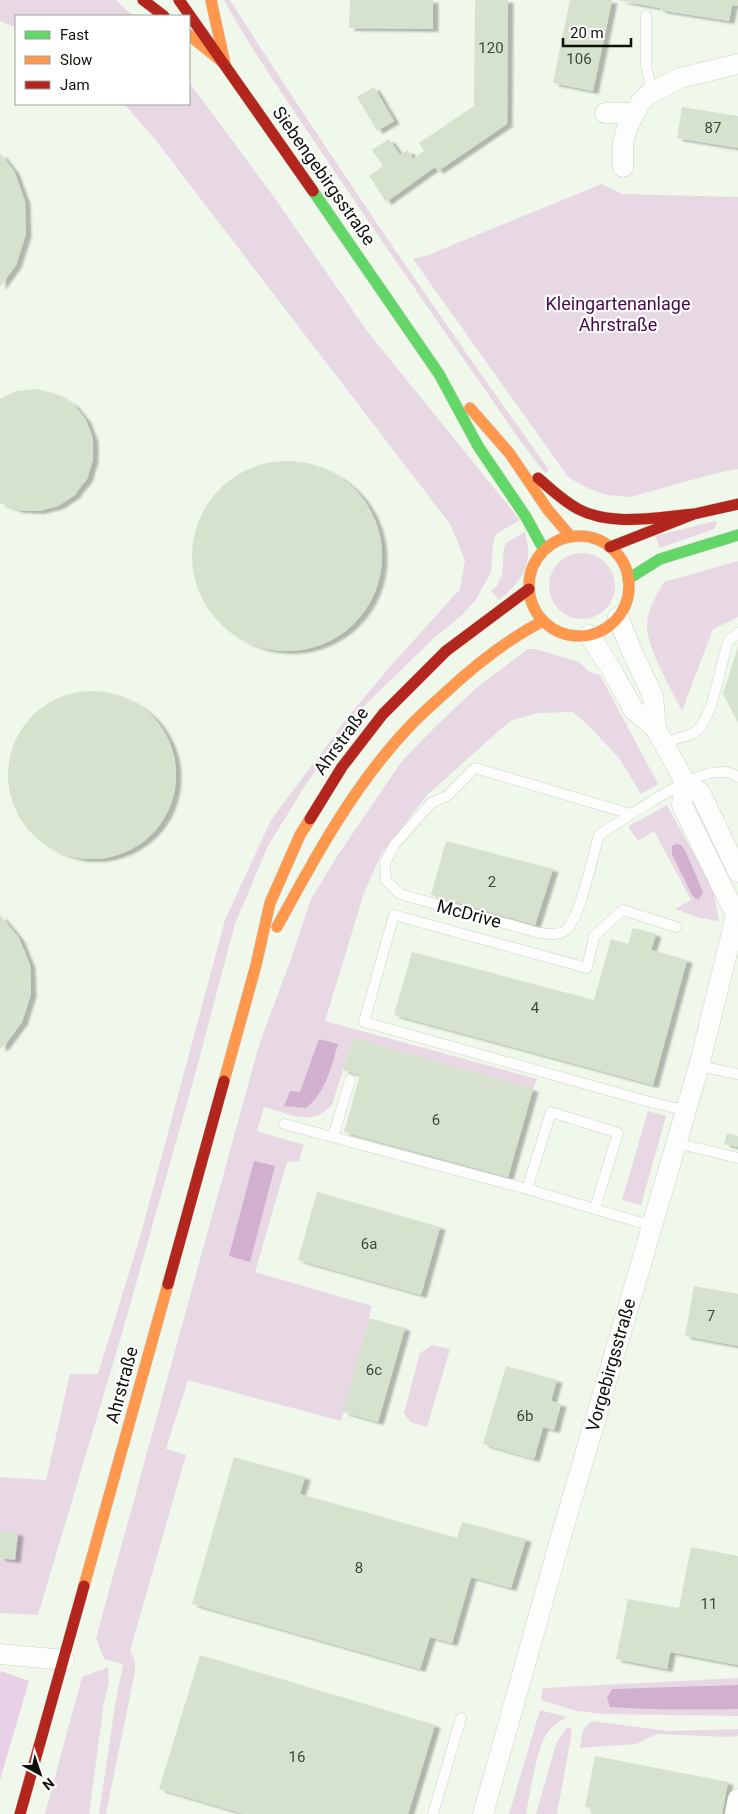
<svg xmlns="http://www.w3.org/2000/svg" width="738" height="1814" font-family="Roboto,sans-serif">
<style>
.green{fill:#e7d8e4}
.forest{fill:#e9d0e7}
.water{fill:#d1b0cf}
.building{fill:#d6e1ce;filter:url(#shadow)}
.lines{fill:none;stroke-linecap:round;stroke-linejoin:round}
.lane-casing{stroke:#ccd3c7;stroke-width:11}
.street-casing{stroke:#ccd3c7;stroke-width:21}
.fast-casing{stroke:#ccd3c7;stroke-width:12}
.slow-casing{stroke:#ccd3c7;stroke-width:12}
.jam-casing{stroke:#ccd3c7;stroke-width:12}
.lane{stroke:#fdfefc;stroke-width:10}
.street{stroke:#fdfefc;stroke-width:20}
.fast{stroke:#63d668;stroke-width:11}
.slow{stroke:#ff974d;stroke-width:11}
.jam{stroke:#b3261e;stroke-width:11}
.labels{text-anchor:middle;stroke-width:4.5;stroke-linejoin:round;paint-order:stroke}
.number-label{font-size:15px;fill:#40483b}
.street-label{font-size:18px;fill:#0d1309;stroke:#fff}
.park-label{font-size:18px;fill:#48084a;stroke:#fff}
</style>
<defs>
<filter id="shadow"><feDropShadow dx="5.5" dy="3" stdDeviation="1" flood-color="#0004"/></filter>
</defs>
<rect width="100%" height="100%" fill="#f0f8eb"/>
<!-- green -->
<path class="green" d="M0,0H116L133,16H16V28L0,21Z
M224,0H230C332,160 439,316 549,470L545,473L524,446C461,355 397,264 335,172C297,115 257,60 224,0Z
M189,82L279,204L367,331L520,520L496,534L493,544L491,572L475,601L461,616L435,637L355,715L306,784L268,846L235,924L196,1071L123,1330L38,1615L0,1613V1477L46,1480L70,1374H98L140,1237L225,920L271,820L351,713L387,670L460,589L465,560L450,524L154,138L124,104H189Z
M602,184L622,194L738,197V469L717,473L630,497L607,495L590,489L569,478L413,259L428,255Z
M715,521L717,523L714,529L660,548L655,536Z
M525,532C534,563 523,581 499,600L491,591L497,586L502,574L504,548L506,543Z
M549 586a33 33 0 1 1 66 0a33 33 0 1 1-66 0Z
M738,561V617L713,629L682,711C672,690 646,647 647,625C647,610 657,594 664,582Z
M528,649H535L579,662L589,672L600,675L658,784L641,794L619,758L588,725L573,712L538,713L510,721L427,795L381,855L364,893L325,1021L537,1079L533,1089L353,1038L332,1105C311,1128 289,1113 264,1107L257,1131L304,1145L299,1161L287,1162L255,1272L372,1306L341,1421L188,1380L166,1449L186,1455L130,1651L135,1661V1671L106,1814H99L114,1712L123,1664L104,1659L96,1638L259,1045L291,959L311,899L338,855L402,761L431,731L475,689Z
M667,805L713,889L719,921L700,918L675,909L691,900L654,831L638,841L628,826L653,813Z
M648,1111L666,1116L641,1205L622,1200Z
M432,1345L450,1349L427,1427L410,1422L404,1413L420,1353Z
M108,1667L109,1683L104,1702L89,1814H45L82,1677Z
M738,1678V1716L604,1714L577,1711L541,1700L543,1688Z
M540,1710L567,1717C559,1722 550,1727 546,1735C536,1752 530,1793 526,1814H509Z
M592,1721L667,1731L738,1729V1736L729,1737L657,1734L636,1744L580,1748C582,1736 581,1728 592,1721Z
M566,1728H570L572,1732L557,1814H536L556,1744Z"/>
<!-- forest -->
<path class="forest" d="M1,1671L29,1681L0,1780V1674Z"/>
<!-- water -->
<path class="water" d="M676,844L681,845L685,850L703,892L699,899H696L692,895L672,854V846Z
M319,1039L338,1044C331,1068 326,1092 306,1108L284,1106L290,1091L300,1092Z
M254,1161L275,1166L250,1262L229,1256Z
M738,1685V1709C695,1710 653,1710 610,1707L607,1698L612,1689Z"/>
<!-- building -->
<path class="building" d="M350,0H433V29L349,28Z
M475,0H508L507,124L438,171L435,167L386,202L369,176L383,166L372,150L389,139L400,155L408,150L413,159L424,151L419,143L474,106Z
M570,0H612L593,91L553,83Z
M617,0H738V6L732,5L729,21L660,10V8Z
M374,87L394,121L377,131L357,97Z
M682,107L738,116V148L677,138Z
M0,153L14,171L25,201L26,234L16,265L0,287Z
M36,389L56,394L73,404L86,420L93,439V459L87,479L78,490L75,495L58,506L39,511L18,510L0,503V399L16,391Z
M192 556a95 95 0 1 1 190 0a95 95 0 1 1-190 0Z
M738,646V723L723,694Z
M8 775a84 84 0 1 1 168 0a84 84 0 1 1-168 0Z
M446,841L553,869L535,925L431,895Z
M0,915L19,938L30,965L31,994L22,1022L5,1045L0,1049Z
M633,928L656,934L651,950L687,960L653,1085L394,1015L412,952L594,1000L611,939L628,944Z
M353,1038L533,1089L508,1177L344,1132L360,1075L343,1070Z
M727,1133L738,1136V1147L724,1144Z
M317,1192L440,1227L421,1295L298,1260Z
M694,1286L738,1294V1346L685,1336Z
M369,1318L405,1328L378,1422L343,1412Z
M506,1366L557,1380L551,1401L561,1404L554,1430L543,1427L534,1459L483,1444Z
M234,1457L305,1477L300,1494L457,1538L462,1522L526,1539L511,1588L471,1577L452,1643L430,1637L420,1669L192,1604Z
M0,1531L18,1533L15,1560L0,1558Z
M691,1547L738,1556V1665L670,1652L667,1669L616,1659L628,1599L679,1608Z
M200,1655L435,1725L408,1814H244L159,1789Z
M595,1756L728,1782L722,1814H591L592,1808L585,1807Z"/>
<g class="lines">
<defs>
<path id="lane" d="M646,16V65L652,92
M663,743L692,734L701,727L711,707L728,641L738,633
M475,768L631,814L599,835C593,855 580,918 566,930C558,936 548,934 539,933L400,894L386,880L385,863L395,844L431,803L447,796Z
M631,814C655,801 712,757 738,777
M676,927L623,910L594,936L587,968L394,915L364,1022L650,1102L685,1110
M699,1066L738,1074
M284,1124L527,1189L652,1226
M333,1137L350,1080
M676,1143L738,1158
M527,1189L551,1112L618,1133L595,1208
M433,1814L461,1718"/>
<path id="street" d="M605,113H635
M623,167V142L627,128L640,103L649,94L680,78L738,64
M618,617L632,652L653,696L656,729L685,782L700,792L738,872
M589,635L610,667L633,709L656,729
M685,782L682,805L736,915
M0,1654L64,1660
M483,1814L562,1533L699,1066L738,908
M735,1814L738,1799"/>
<path id="fast" d="M313,191L439,374L478,446L526,517L544,550
M628,579L660,559L738,535"/>
<path id="slow" d="M211,0L225,64
M189,35L225,64
M470,408L510,454L548,510L571,537
M529 586a50 50 0 1 1 100 0a50 50 0 1 1-100 0Z
M277,927C315,857 354,785 409,727C420,715 433,704 445,693C475,665 506,640 543,621
M224,1081L256,965L270,903L300,835L310,819
M84,1586L168,1284"/>
<path id="jam" d="M143,0L164,16
M179,0L313,191
M538,478C551,489 563,501 578,509C612,527 657,517 694,514
M610,547L694,514L738,504
M310,819L342,767L383,714L446,651L529,589
M168,1284L224,1081
M20,1814L84,1586"/>
</defs>
<!-- lane casing -->
<use href="#lane" class="lane-casing"/>
<!-- street casing -->
<use href="#street" class="street-casing"/>
<!-- fast casing -->
<use href="#fast" class="fast-casing"/>
<!-- slow casing -->
<use href="#slow" class="slow-casing"/>
<!-- jam casing -->
<use href="#jam" class="jam-casing"/>
<!-- lane -->
<use href="#lane" class="lane"/>
<!-- street -->
<use href="#street" class="street"/>
<!-- fast -->
<use href="#fast" class="fast"/>
<!-- slow -->
<use href="#slow" class="slow"/>
<!-- jam -->
<use href="#jam" class="jam"/>
</g>
<g class="labels">
<!-- number labels -->
<g class="number-label">
<text x="491" y="53">120</text>
<text x="579" y="64">106</text>
<text x="713" y="133">87</text>
<text x="492" y="887">2</text>
<text x="535" y="1013">4</text>
<text x="436" y="1125">6</text>
<text x="369" y="1249">6a</text>
<text x="711" y="1321">7</text>
<text x="374" y="1375">6c</text>
<text x="525" y="1421">6b</text>
<text x="359" y="1573">8</text>
<text x="709" y="1609">11</text>
<text x="297" y="1762">16</text>
</g>
<!-- street labels -->
<g class="street-label">
<text transform="translate(324 176) rotate(55)" y="6">Siebengebirgsstraße</text>
<text transform="translate(341 741) rotate(-54)" y="6">Ahrstraße</text>
<text transform="translate(469 914) rotate(15)" y="6">McDrive</text>
<text transform="translate(611 1365) rotate(-74)" y="6">Vorgebirgsstraße</text>
<text transform="translate(122 1385) rotate(-75)" y="6">Ahrstraße</text>
</g>
<!-- park labels -->
<g class="park-label">
<text x="618" y="310">Kleingartenanlage<tspan x="618" dy="21">Ahrstraße</tspan></text>
</g>
</g>
<!-- legend -->
<rect x="15" y="15" width="175" height="90" fill="#ffffff" stroke="#9ea19d"/>
<rect x="25" y="31" width="25" height="8" fill="#63d668" stroke="#9ea19d"/>
<text x="60" y="40" font-size="15" fill="#0d1309">Fast</text>
<rect x="25" y="56" width="25" height="8" fill="#ff974d" stroke="#9ea19d"/>
<text x="60" y="65" font-size="15" fill="#0d1309">Slow</text>
<rect x="25" y="81" width="25" height="8" fill="#b3261e" stroke="#9ea19d"/>
<text x="60" y="90" font-size="15" fill="#0d1309">Jam</text>
<!-- north arrow -->
<g transform="translate(40 1774) rotate(140)" stroke="#ffffff" stroke-width="4" paint-order="stroke">
<path d="M0-4L9 19L0 12L-9 19Z" fill="#0d1309"/>
<text y="-8" font-size="14" font-weight="bold" text-anchor="middle" fill="#0d1309">N</text>
</g>
<!-- scale -->
<path d="M563 38v8h68v-8" fill="none" stroke="#0d1309" stroke-width="2.5"/>
<text x="570" y="38" font-size="15" fill="#0d1309" stroke="#ffffff" stroke-width="4" paint-order="stroke">20 m</text>
</svg>
